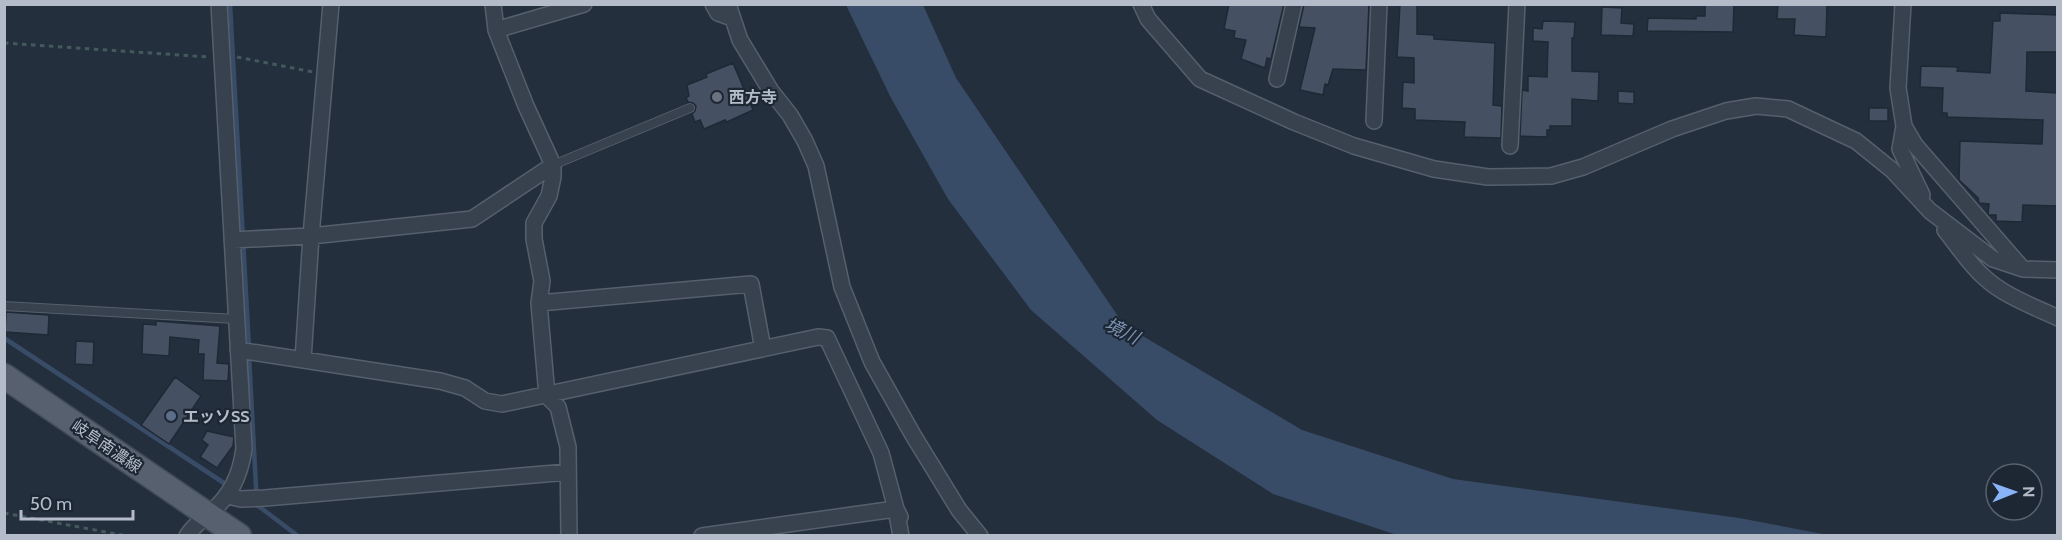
<svg xmlns="http://www.w3.org/2000/svg" width="2062" height="540" font-family="Cabin,'Noto Sans JP',sans-serif">
<style>
.water{fill:#394c67}
.lines{fill:none;stroke-linecap:round;stroke-linejoin:round}
.stream{stroke:#394c67;stroke-width:4.5}
.building{fill:#455162;stroke:#1f2835;stroke-width:1.5}
.lane-casing{stroke:#565f6c;stroke-width:10}
.street-casing{stroke:#565f6c;stroke-width:18}
.primary-casing{stroke:#414a57;stroke-width:27}
.path{stroke:#44595c;stroke-width:3;stroke-dasharray:4.5 4.5;stroke-linecap:butt}
.lane{stroke:#38414e;stroke-width:8}
.street{stroke:#38414e;stroke-width:15}
.primary{stroke:#56606e;stroke-width:24}
.worship-dot{fill:#6b7280;stroke:#1d2633;stroke-width:2}
.service-dot{fill:#5c6f8a;stroke:#1d2633;stroke-width:2}
.labels{text-anchor:middle;stroke-width:4.5;stroke-linejoin:round;paint-order:stroke}
.poi-label{font-size:16px;font-weight:bold;fill:#b4bcc9;stroke:#1d2633;text-anchor:start}
.street-label{font-size:16px;fill:#b4bcc9;stroke:#1d2633}
.water-label{font-size:18px;font-style:italic;fill:#7c92b1;stroke:#1d2633}
</style>
<rect width="100%" height="100%" fill="#242f3e"/>
<!-- water -->
<path class="water" d="M846,5H923L956,78L1124,325L1302,430L1453,479L1739,518L1828,535H1397L1273,494L1157,420L1031,310L948,199L891,98Z"/>
<g class="lines">
<!-- stream -->
<path class="stream" d="M230,4L249,348
M4,338L230,487
M249,356L257,506
M257,505L298,536"/>
</g>
<!-- building -->
<path class="building" d="M1229,4H1284L1271,59L1267,58L1265,68L1241,59L1246,40L1234,38L1235,31L1224,29Z
M1304,4H1369L1366,70L1333,69L1328,85L1325,84L1323,95L1300,90L1315,28L1299,27Z
M1400,4H1417V34L1434,35V39L1495,43L1493,105L1502,106L1501,138L1464,137L1465,122L1415,120V109L1402,108L1403,82L1414,83V58L1397,57Z
M1705,4H1734L1733,32L1647,31L1648,18L1696,19V16H1705Z
M1778,4L1827,5L1826,37L1794,35L1795,19H1777Z
M1602,7L1622,8L1621,23L1634,24L1633,36L1601,35Z
M2000,13L2058,15V52H2027L2026,91L2058,93V206L2023,205L2022,222L1996,221V215H1988L1989,204L1979,203L1978,198L1959,180L1960,141L2042,144L2043,120L1947,117V113H1942L1943,88L1920,87L1921,66L1958,67L1957,71L1990,73L1993,21H2000Z
M1543,21L1575,22L1574,38H1572V71L1599,72L1598,101L1572,99V126H1550V130H1547V137L1520,136L1522,90L1528,91V76L1547,77L1548,42L1533,41V28L1542,29Z
M733,63L753,110L727,122L725,120L704,129L700,120L695,122L692,114L695,111L696,106L693,103L688,102L686,98L689,96L687,85L707,77L706,74Z
M1618,91L1634,92V104L1618,103Z
M1869,108H1888V121H1869Z
M6,312L49,315L48,335L5,332Z
M156,321L220,326L217,363L229,364L228,381L203,380L204,354H198L199,340L170,337L169,356L142,354L143,324L156,325Z
M76,341L94,342L93,365L75,364Z
M175,377L201,396L169,444L141,425Z
M207,431L234,437L233,446L217,468L200,457L208,445L202,440Z"/>
<g class="lines">
<defs>
<path id="lane" d="M553,165L690,108
M4,306L236,319"/>
<path id="street" d="M493,4L496,30L526,106L553,165V177L549,196L534,223V239L542,281L539,303L547,396L558,407L568,447L569,536
M713,4L718,13L732,18
M728,4L740,40L771,91L790,115L805,141L816,166L842,287L872,362L913,435L959,510L980,536
M1141,4L1148,19L1200,79L1294,122L1354,146L1434,169L1488,177L1551,176L1583,167L1672,129L1726,111L1756,106L1788,109L1856,141L1892,170L1930,211L1993,259L2023,269L2058,270
M1903,4L1898,88L1904,126L1915,145L2021,267
M496,30L584,4
M1277,79L1294,4
M1374,121L1379,4
M1904,126L1900,149L1922,195
M1510,146L1517,4
M1945,230C1958,246 1969,264 1984,277C2004,296 2033,306 2058,318
M232,240L311,236L472,219L553,165
M539,303L751,284L763,349
M238,350L440,381L465,388L485,401L502,404L818,337L827,338L881,453L896,509L901,536
M303,360L311,236L331,4
M228,496L241,499L265,498L568,472
M187,536C193,526 201,521 210,513C231,495 240,476 244,449L219,4
M702,536L888,510L896,509L900,517"/>
<path id="primary" d="M4,376L239,536"/>
</defs>
<!-- lane casing -->
<use href="#lane" class="lane-casing"/>
<!-- street casing -->
<use href="#street" class="street-casing"/>
<!-- primary casing -->
<use href="#primary" class="primary-casing"/>
<!-- path -->
<path class="path" d="M4,43L209,57
M237,57L313,72
M4,513L127,536"/>
<!-- lane -->
<use href="#lane" class="lane"/>
<!-- street -->
<use href="#street" class="street"/>
<!-- primary -->
<use href="#primary" class="primary"/>
</g>
<!-- markers -->
<circle class="worship-dot" cx="717" cy="97" r="6"/>
<circle class="service-dot" cx="171" cy="416" r="6"/>
<g class="labels">
<!-- poi labels -->
<g class="poi-label">
<text x="729" y="103">西方寺</text>
<text x="183" y="422">エッソSS</text>
</g>
<!-- street labels -->
<g class="street-label">
<text transform="translate(107 446) rotate(34)" y="6">岐阜南濃線</text>
</g>
<!-- water labels -->
<g class="water-label">
<text transform="translate(1122 331) rotate(26)" y="6">境川</text>
</g>
</g>
<!-- border -->
<rect width="2062" height="540" fill="none" stroke="#b4bcc9" stroke-width="12"/>
<!-- north arrow -->
<g transform="translate(2014 492) rotate(89)"><circle r="28" fill="#1d2633" stroke="#59626f" stroke-width="1.5"/>
<path d="M0-4.5L10 22L0 15L-10 22Z" fill="#8ab4f8"/>
<text y="-9" font-size="16" font-weight="bold" text-anchor="middle" fill="#b4bcc9">N</text>
</g>
<!-- scale -->
<path d="M21 510v9h112v-9" fill="none" stroke="#b4bcc9" stroke-width="3"/>
<text x="30" y="510" font-size="18" fill="#b4bcc9" stroke="#1d2633" stroke-width="4.5" paint-order="stroke">50 m</text>
</svg>
